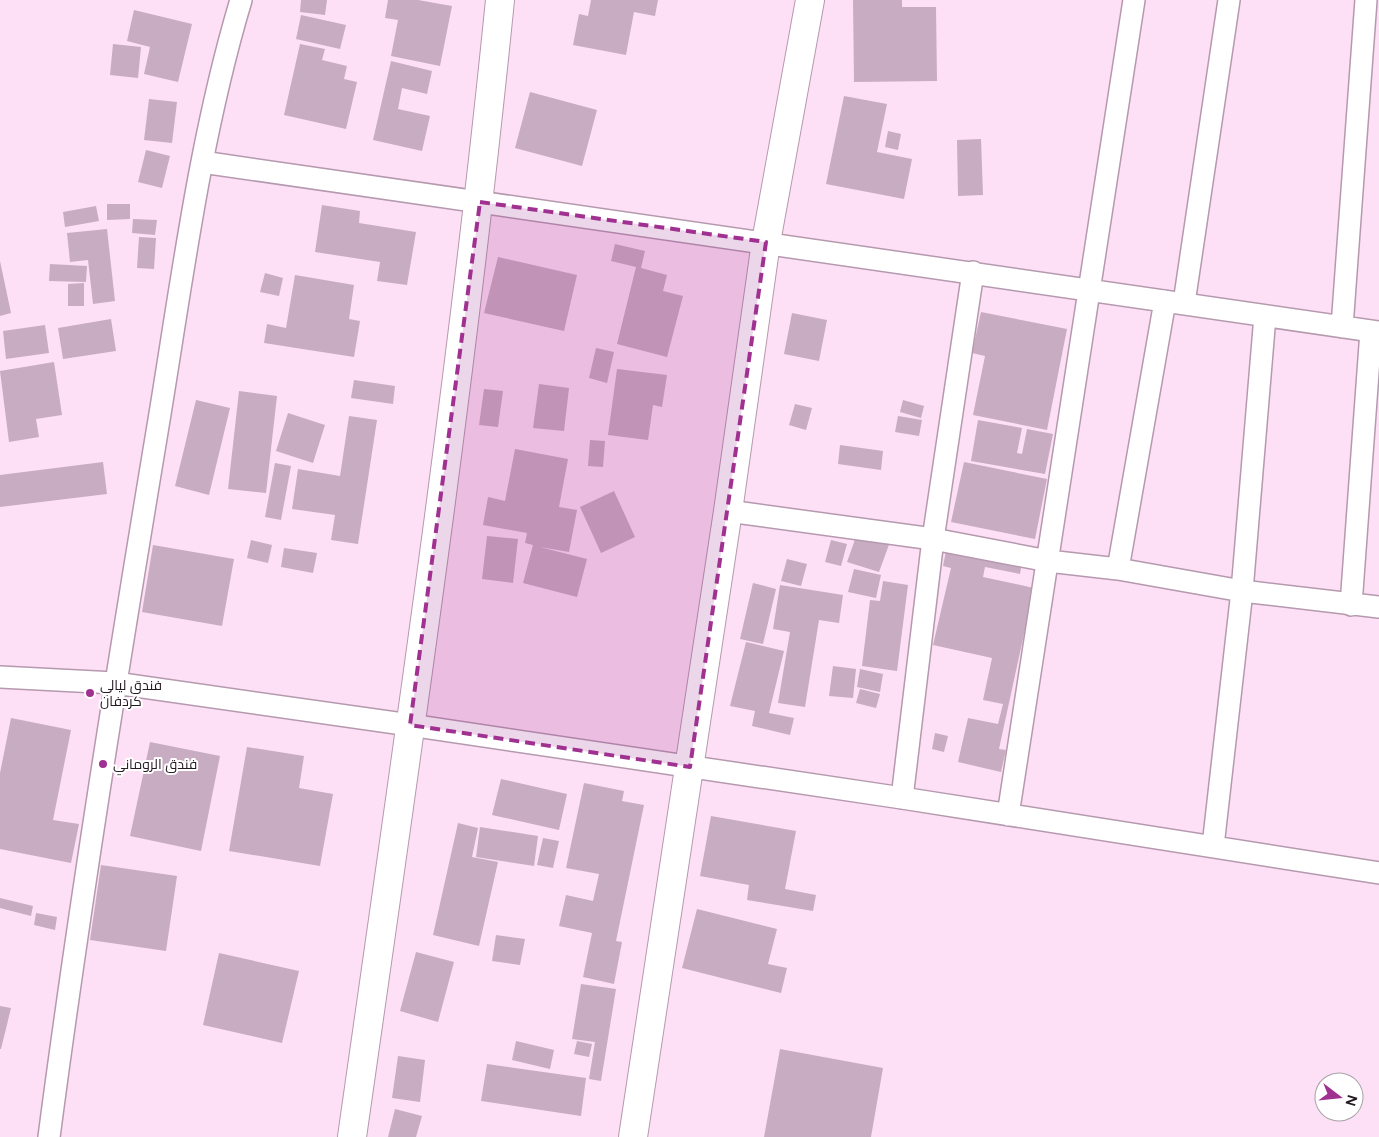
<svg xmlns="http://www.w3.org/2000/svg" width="1379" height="1137" font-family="Figtree,Cairo,sans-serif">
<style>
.building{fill:#c8acc1}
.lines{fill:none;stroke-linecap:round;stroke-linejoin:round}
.street-casing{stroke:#b599ae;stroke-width:24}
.secondary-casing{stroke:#b599ae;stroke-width:30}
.primary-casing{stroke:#b599ae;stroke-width:30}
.street{stroke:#fff;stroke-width:21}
.secondary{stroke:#fff;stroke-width:28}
.primary{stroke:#fff;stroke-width:28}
.marked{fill:#a03190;fill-opacity:0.2;stroke:#a03190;stroke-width:4;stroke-dasharray:10 6;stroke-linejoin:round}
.poi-dot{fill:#a03190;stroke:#fff;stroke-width:2}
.labels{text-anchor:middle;stroke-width:4;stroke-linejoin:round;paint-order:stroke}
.poi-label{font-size:14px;fill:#241a22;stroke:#fff;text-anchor:start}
</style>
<rect width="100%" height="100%" fill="#fde0f6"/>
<!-- building -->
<path class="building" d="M301,0H327L325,15L300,12Z
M388,0H418L452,6L440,66L391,56L398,20L385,18Z
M591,0H658L655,16L634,12L626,55L573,45L579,14L588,16Z
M853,0H902V7H936L937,81L854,82Z
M134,10L192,24L178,82L144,74L150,47L127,41Z
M301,15L346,25L340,49L296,39Z
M113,44L141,47L138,78L110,75Z
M300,44L325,49L322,60L347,66L344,79L357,82L346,129L284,115Z
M391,61L432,71L427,94L402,88L398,109L430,116L422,151L373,140Z
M530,92L597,110L582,166L515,148Z
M844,96L887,104L877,152L912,159L904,199L826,184Z
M149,99L177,102L172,143L144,140Z
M888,131L901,134L898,150L885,147Z
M981,139L983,195L958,196L957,140Z
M146,150L170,156L162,188L138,182Z
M107,204H130V219L107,220Z
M322,205L360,211L359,223L416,232L407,285L377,281L380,262L315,252Z
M96,206L99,221L65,227L63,212Z
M133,219L157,220L155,235L132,233Z
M107,229L115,301L93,304L88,260L70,262L67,233Z
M139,237L156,238L154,269L137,268Z
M615,244L645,251L641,268L667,275L663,291L683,296L667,357L617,344L636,267L611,261Z
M498,257L577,275L564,331L484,313Z
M0,261L11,313L0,316Z
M50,264L87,266L86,282L49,281Z
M265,273L283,278L279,296L260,292Z
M295,275L354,285L349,319L360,321L354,357L264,343L267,324L286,328Z
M84,283V306H68V284Z
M981,312L1067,329L1047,430L973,415L985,356L972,353Z
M792,313L827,320L819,361L784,354Z
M111,319L116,351L63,359L58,328Z
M45,325L49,353L6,359L3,331Z
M596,348L614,352L607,383L589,378Z
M54,362L62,415L36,419L39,437L9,442L0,371Z
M617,369L667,375L662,407L653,405L648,440L608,435Z
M354,380L395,386L393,404L351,398Z
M539,384L569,388L564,431L533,428Z
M484,389L503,391L498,427L479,425Z
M239,391L277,396L266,493L228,489Z
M196,400L230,408L209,495L175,486Z
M903,400L924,406L921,418L900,412Z
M795,404L812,408L806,430L789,425Z
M288,413L325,425L313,463L276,451Z
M349,416L377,420L358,544L331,540L335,515L292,509L298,469L340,476Z
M898,416L922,420L919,436L895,432Z
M978,420L1022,428L1017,453L1022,454L1027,429L1053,434L1045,474L971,461Z
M590,440L605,441L603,467L588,466Z
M840,445L883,451L881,470L838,464Z
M515,449L568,459L559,507L577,510L569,552L540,547L587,559L577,597L523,583L533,545L525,543L527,533L483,525L488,497L505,501Z
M103,462L107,494L0,507V475Z
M964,462L1047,479L1035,539L951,522Z
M275,463L291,466L281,520L265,517Z
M614,491L635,537L601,553L580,507Z
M858,531L890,542L879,572L847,562Z
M487,536L518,539L513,583L482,579Z
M251,540L272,545L268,563L247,558Z
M831,540L847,544L841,566L825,562Z
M153,545L234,559L222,626L142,612Z
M947,546L1022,563L1020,574L985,567L983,577L1034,588L999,749L1006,750L1001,772L958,762L968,718L998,724L1003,704L983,700L992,658L933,645L951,568L943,566Z
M284,548L317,553L313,573L281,567Z
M787,559L807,564L801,586L781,581Z
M854,569L881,575L876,598L848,592Z
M883,581L908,585L897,671L862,666L870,600L880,601Z
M753,583L776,589L763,644L740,639Z
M780,585L843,595L839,623L819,620L805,707L778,703L790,632L773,629Z
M746,642L784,651L769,713L794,718L790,735L752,726L755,711L730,706Z
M833,666L856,669L853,698L829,696Z
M860,669L883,674L880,692L857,687Z
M860,689L880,694L876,708L856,703Z
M11,718L71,730L53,820L79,824L71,863L0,849V773Z
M935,733L948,736L944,752L932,749Z
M150,742L220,756L201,851L130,836Z
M247,747L304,756L299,788L333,794L320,866L229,851Z
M501,779L567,794L559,830L492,815Z
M584,783L624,791L622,801L644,805L616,941L622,942L614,984L583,977L592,933L559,926L566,895L593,901L599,874L566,868Z
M711,816L796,831L785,889L816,895L813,911L747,900L749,885L700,876Z
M458,823L478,828L472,857L498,862L479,946L433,935Z
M480,827L538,836L534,866L476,857Z
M543,838L559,841L553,868L537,865Z
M101,865L177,876L166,951L90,940Z
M0,898L33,906L31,916L0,908Z
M697,909L777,929L768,964L787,968L781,993L682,968Z
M36,913L57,917L55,930L34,925Z
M496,935L525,939L520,965L492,961Z
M416,952L454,962L438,1022L400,1011Z
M219,953L299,971L282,1043L203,1025Z
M581,984L616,989L601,1081L589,1079L595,1042L572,1039Z
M0,1006L11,1008L1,1049H0Z
M516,1041L554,1050L550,1069L512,1060Z
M577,1041L592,1044L589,1057L574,1054Z
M780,1049L883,1068L871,1137H764Z
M398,1056L425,1060L420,1102L392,1098Z
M487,1064L586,1078L581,1116L481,1101Z
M395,1109L422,1116L416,1137H388Z"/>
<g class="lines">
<defs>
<path id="street" d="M202,162L1379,332
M1184,303L1229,0
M1342,327L1366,0
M728,511L933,539L1048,561L1118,569L1242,591L1379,607
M1118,569L1165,301
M1351,605L1371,331
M0,677L115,683L410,725L902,798L1379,873
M902,798L933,539L973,272
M1008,815L1134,0
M1213,846L1242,591L1265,316
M49,1137C80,901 118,667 157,432C181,288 199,140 241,0"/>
<path id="secondary" d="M633,1137L728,511L766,242L810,0"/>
<path id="primary" d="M352,1137C406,758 462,380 500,0"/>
</defs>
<!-- street casing -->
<use href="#street" class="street-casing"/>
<!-- secondary casing -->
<use href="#secondary" class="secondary-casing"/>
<!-- primary casing -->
<use href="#primary" class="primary-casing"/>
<!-- street -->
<use href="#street" class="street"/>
<!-- secondary -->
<use href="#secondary" class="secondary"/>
<!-- primary -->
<use href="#primary" class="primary"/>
</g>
<!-- marked area -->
<path class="marked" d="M480,202L766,242L690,767L410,725Z"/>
<!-- markers -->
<g class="poi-dot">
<circle cx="90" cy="693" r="5"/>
<circle cx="103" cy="764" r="5"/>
</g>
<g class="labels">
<!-- poi labels -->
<g class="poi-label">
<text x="100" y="690">فندق ليالي<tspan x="100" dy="16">كردفان</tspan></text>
<text x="113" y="769">فندق الروماني</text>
</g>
</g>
<!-- north arrow -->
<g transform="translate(1339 1097) rotate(106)"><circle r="24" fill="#ffffff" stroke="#a7a3a7"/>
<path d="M0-4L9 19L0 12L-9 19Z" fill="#a03190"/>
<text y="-8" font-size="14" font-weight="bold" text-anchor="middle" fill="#241a22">N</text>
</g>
</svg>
